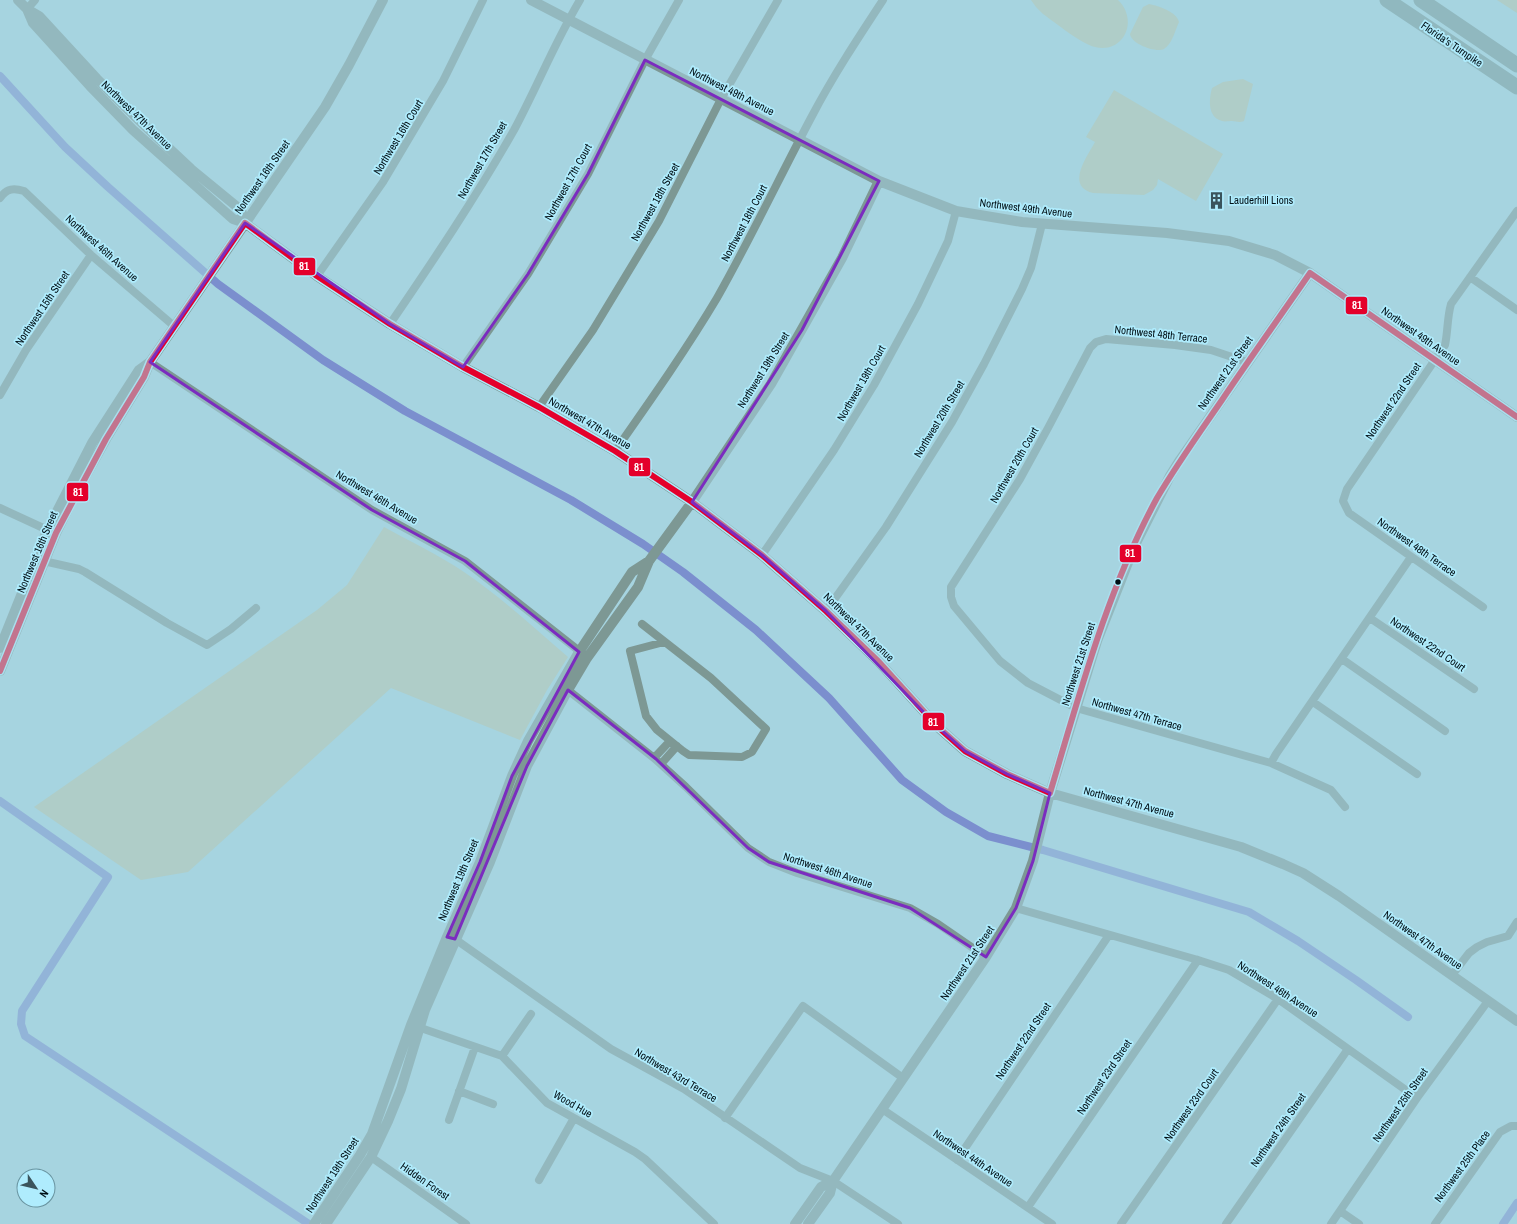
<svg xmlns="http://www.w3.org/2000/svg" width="1517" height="1224" font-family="'Archivo Narrow',sans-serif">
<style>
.green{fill:#bac6aa}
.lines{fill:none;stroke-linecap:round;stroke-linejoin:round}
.canal{stroke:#7b8fce;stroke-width:8}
.minor{stroke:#7d9894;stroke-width:8}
.tertiary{stroke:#7d9894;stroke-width:10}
.motorway{stroke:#769897;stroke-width:15}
.bus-1-casing{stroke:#afecfd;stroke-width:9}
.bus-1{stroke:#e4002b;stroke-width:6}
.marked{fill:none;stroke:#7b2cbf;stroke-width:3;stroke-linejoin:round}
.bus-dot{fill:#000f15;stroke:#afecfd;stroke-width:1.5}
.labels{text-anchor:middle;stroke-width:3.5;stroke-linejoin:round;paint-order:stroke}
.street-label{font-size:11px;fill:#000f15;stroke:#afecfd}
.poi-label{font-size:11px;fill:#000f15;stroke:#afecfd;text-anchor:start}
.line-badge{stroke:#afecfd;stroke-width:1.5}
.badge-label{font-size:11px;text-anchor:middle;font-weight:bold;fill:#fff}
</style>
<rect width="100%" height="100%" fill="#a6d4e0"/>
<!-- green -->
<path class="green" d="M1031,0H1118C1139,20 1124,54 1095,47C1081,44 1056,23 1043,14L1036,7Z
M1497,0H1517V13Z
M1149,4C1159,6 1177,12 1179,22C1175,31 1172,44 1164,49C1156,53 1131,44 1130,34L1143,7Z
M1243,79L1253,84L1244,121C1239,123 1236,121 1232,121C1229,121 1225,122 1222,121C1207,117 1209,99 1212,88L1223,82Z
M1114,90L1223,154L1196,201L1158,179L1157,185L1153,190L1144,195L1093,193C1065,186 1087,157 1095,142L1086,137Z
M384,527C411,542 439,555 464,572C501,597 534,628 568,657L547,690L520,740L391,688L188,872L141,880L34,807L317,610L347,585Z"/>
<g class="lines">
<!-- canal -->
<path class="canal" d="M0,76L65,147L108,187L218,284L323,360L405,411L571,500L643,544L683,572L756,630L829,698L902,780L946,812L988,836L1043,850L1249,912L1298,941L1356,980L1408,1017
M0,801L108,877L22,1011L21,1024L25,1036L309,1224
M1503,1224L1517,1203"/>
<!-- minor -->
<path class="minor" d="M27,9L35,0
M0,198C7,188 14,188 24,191L91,255L174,326
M317,276L383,182L443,81L483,0
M1470,277L1517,310
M390,324C433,261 476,197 514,130C537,87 555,42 580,0
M150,362L372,510L465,561L583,654
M1247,362L1211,350L1175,345L1106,339L1096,342L1090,348L1048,428L1020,479L951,587V597L954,606L1000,661L1028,683L1076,708L1271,763L1331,790L1345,807
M463,367L528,274L588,174L645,60L679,0
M0,395L26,350L91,255
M539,407L593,330L659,221L721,99L778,0
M615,451C650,401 686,350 717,298C751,238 780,176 812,116C833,76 858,38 883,0
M0,508L52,532
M762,555L834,450L874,385L918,304L948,241L956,211
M39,560L79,569L85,572L167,623L207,645L231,629L256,608
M1483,607L1349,513L1343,501L1347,489L1445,345C1448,331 1447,318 1451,304L1517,211
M826,611L886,527L952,422L984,364L1022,289L1031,268L1042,224
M1370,618L1474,689
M642,624L711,678L766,729L752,752L742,757L689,755L683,751L657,730L646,716L630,651L664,642
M1342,659L1445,731
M564,687L654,758L686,787L748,848L769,862L797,873L910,908L938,924L986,957
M1313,702L1417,774
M654,758L670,741
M1271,763L1276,754L1411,557
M661,764L677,746
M1016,908L1198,960L1229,970L1278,999L1417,1098
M452,938L455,939L611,1049L684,1089L800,1168L833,1181L898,1224
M1452,975L1469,953L1477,947L1487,942L1508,936L1517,922
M415,1026L502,1056L547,1103L635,1152L645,1159L714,1224
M502,1056L531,1014
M459,1091L493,1104
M882,1109L1052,1224
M725,1118L803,1006L903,1078
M449,1120L475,1047
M371,1157L466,1224
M957,1160L1109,935
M539,1180L574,1118
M1028,1207L1198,960
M1340,1211L1359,1224
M1121,1224L1278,999
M1226,1224L1348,1049
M1331,1224L1417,1098L1488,1001
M1435,1224L1500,1132L1511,1126H1517"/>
<!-- tertiary -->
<path class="tertiary" d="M18,0L27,9L39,16L97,79L141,122L191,169L241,210L245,223
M531,0L879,181L956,211L1022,222L1167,233L1229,241L1275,255L1310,273L1517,417
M27,9L33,23L90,86L133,130L233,219L245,223L317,276L390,324L463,367L539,407L615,451L692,502L762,555L826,611L879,662L938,727L965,751L1007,774L1050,793L1241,847L1283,864L1303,873L1339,896L1517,1021
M0,648L47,531L92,443L139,370L150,362
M0,671L56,533L74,497L106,439L144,377L150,362L325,107L349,65L383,0
M314,1224L360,1155L372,1134L411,1025L447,937L480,862L512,776L528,741L579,652L632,572L649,561
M326,1224L371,1157L388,1121L401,1089L425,1010L490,862L527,766L568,690L587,658L638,587L649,561L692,502L771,384L842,258L879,181
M795,1224L821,1187L833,1181
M808,1224L830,1193L833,1181L986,957L1016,908L1033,861L1050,793L1097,641L1135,545L1170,476L1180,460L1310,273"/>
<!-- motorway -->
<path class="motorway" d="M1387,0L1517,87
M1421,0L1517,65"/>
<defs>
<path id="bus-1" d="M0,671L56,533L106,439L144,377L150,362L245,223L317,276L390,324L463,367L539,407L615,451L692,502L762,555L826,611L879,662L938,727L965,751L1007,774L1050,793C1080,693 1107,590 1157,498C1177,464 1200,432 1222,400C1251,357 1281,315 1310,273L1517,417"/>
</defs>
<!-- bus-1 casing -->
<use href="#bus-1" class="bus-1-casing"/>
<!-- bus-1 -->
<use href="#bus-1" class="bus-1"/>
</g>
<!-- marked area -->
<path d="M0 0H1517V1224H0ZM645,60L879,181L802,330L692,502L762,555L826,611L938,727L965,751L1007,774L1050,793L1033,861L1016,908L986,957L910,908L769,862L748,848L656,759L568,690L527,766L455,939L447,937L480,862L512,776L579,652L465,561L372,510L150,362L245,223L390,324L463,367L528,274L588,174Z" fill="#a6d4e0" fill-opacity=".55" fill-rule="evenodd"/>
<path class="marked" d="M645,60L879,181L802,330L692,502L762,555L826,611L938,727L965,751L1007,774L1050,793L1033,861L1016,908L986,957L910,908L769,862L748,848L656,759L568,690L527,766L455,939L447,937L480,862L512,776L579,652L465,561L372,510L150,362L245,223L390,324L463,367L528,274L588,174Z"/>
<!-- icons -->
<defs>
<symbol id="building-bare" viewBox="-9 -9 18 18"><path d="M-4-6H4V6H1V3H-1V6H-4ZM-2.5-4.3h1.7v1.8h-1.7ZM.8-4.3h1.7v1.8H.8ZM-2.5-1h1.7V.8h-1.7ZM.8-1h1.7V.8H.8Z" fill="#3a545c" stroke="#afecfd" stroke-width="2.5" paint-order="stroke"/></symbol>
</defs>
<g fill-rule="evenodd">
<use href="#building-bare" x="1204" y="188" width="25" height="25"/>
</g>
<!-- markers -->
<circle class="bus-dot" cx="1118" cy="582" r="3.5"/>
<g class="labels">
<!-- street labels -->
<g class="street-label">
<text transform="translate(1452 44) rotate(34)" y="4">Florida's Turnpike</text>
<text transform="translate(732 91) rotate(27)" y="4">Northwest 49th Avenue</text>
<text transform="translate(137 115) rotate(44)" y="4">Northwest 47th Avenue</text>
<text transform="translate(398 137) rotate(-59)" y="4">Northwest 16th Court</text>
<text transform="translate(482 160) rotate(-60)" y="4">Northwest 17th Street</text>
<text transform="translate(262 177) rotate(-55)" y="4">Northwest 16th Street</text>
<text transform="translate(568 182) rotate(-61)" y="4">Northwest 17th Court</text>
<text transform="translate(655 202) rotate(-61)" y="4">Northwest 18th Street</text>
<text transform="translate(1026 208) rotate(7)" y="4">Northwest 49th Avenue</text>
<text transform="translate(744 223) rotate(-62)" y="4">Northwest 18th Court</text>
<text transform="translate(102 248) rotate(42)" y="4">Northwest 46th Avenue</text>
<text transform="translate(42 308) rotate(-56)" y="4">Northwest 15th Street</text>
<text transform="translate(1161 334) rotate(6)" y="4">Northwest 48th Terrace</text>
<text transform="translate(1421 336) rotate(35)" y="4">Northwest 49th Avenue</text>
<text transform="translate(763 370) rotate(-58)" y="4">Northwest 19th Street</text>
<text transform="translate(1225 373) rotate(-55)" y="4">Northwest 21st Street</text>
<text transform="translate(861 383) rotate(-60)" y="4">Northwest 19th Court</text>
<text transform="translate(1393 401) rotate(-56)" y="4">Northwest 22nd Street</text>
<text transform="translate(939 419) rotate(-59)" y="4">Northwest 20th Street</text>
<text transform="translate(590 423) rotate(30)" y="4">Northwest 47th Avenue</text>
<text transform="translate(1014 465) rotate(-60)" y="4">Northwest 20th Court</text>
<text transform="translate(377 497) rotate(31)" y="4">Northwest 46th Avenue</text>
<text transform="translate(1417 547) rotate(35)" y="4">Northwest 48th Terrace</text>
<text transform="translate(37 552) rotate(-67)" y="4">Northwest 16th Street</text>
<text transform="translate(859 627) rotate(44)" y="4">Northwest 47th Avenue</text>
<text transform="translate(1428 644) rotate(34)" y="4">Northwest 22nd Court</text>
<text transform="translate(1078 664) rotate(-72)" y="4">Northwest 21st Street</text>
<text transform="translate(1137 714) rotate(16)" y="4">Northwest 47th Terrace</text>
<text transform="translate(1129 802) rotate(15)" y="4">Northwest 47th Avenue</text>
<text transform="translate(828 870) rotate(18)" y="4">Northwest 46th Avenue</text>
<text transform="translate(458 880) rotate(-67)" y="4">Northwest 19th Street</text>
<text transform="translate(1423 940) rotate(35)" y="4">Northwest 47th Avenue</text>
<text transform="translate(967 963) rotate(-56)" y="4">Northwest 21st Street</text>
<text transform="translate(1278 989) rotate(33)" y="4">Northwest 46th Avenue</text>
<text transform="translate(1023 1041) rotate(-56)" y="4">Northwest 22nd Street</text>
<text transform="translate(676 1075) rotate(31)" y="4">Northwest 43rd Terrace</text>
<text transform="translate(1104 1077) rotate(-56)" y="4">Northwest 23rd Street</text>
<text transform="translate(573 1104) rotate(30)" y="4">Wood Hue</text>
<text transform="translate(1191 1105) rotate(-55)" y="4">Northwest 23rd Court</text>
<text transform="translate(1400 1105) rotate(-55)" y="4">Northwest 25th Street</text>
<text transform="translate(1278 1130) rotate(-55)" y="4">Northwest 24th Street</text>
<text transform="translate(973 1158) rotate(34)" y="4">Northwest 44th Avenue</text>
<text transform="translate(1462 1166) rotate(-54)" y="4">Northwest 25th Place</text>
<text transform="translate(332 1175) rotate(-57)" y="4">Northwest 19th Street</text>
<text transform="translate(425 1181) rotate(35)" y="4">Hidden Forest</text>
</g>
<!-- poi labels -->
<g class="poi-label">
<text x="1229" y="204">Lauderhill Lions</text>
</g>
</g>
<g class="line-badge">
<rect x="293" y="257" width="23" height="19" rx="4" fill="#e4002b"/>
<rect x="1345" y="296" width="23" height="19" rx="4" fill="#e4002b"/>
<rect x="628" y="457" width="23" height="20" rx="4" fill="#e4002b"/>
<rect x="66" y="482" width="23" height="20" rx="4" fill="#e4002b"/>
<rect x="1119" y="544" width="23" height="19" rx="4" fill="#e4002b"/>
<rect x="922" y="712" width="23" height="19" rx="4" fill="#e4002b"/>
</g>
<g class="badge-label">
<text x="304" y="270">81</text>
<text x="1357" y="309">81</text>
<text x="639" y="471">81</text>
<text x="78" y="496">81</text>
<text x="1130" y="557">81</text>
<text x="933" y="726">81</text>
</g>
<!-- north arrow -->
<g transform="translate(36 1188) rotate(125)"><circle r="19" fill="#afecfd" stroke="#6994a0"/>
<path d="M0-3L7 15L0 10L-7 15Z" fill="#3a545c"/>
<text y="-6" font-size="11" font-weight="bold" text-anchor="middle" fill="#000f15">N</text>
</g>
</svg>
